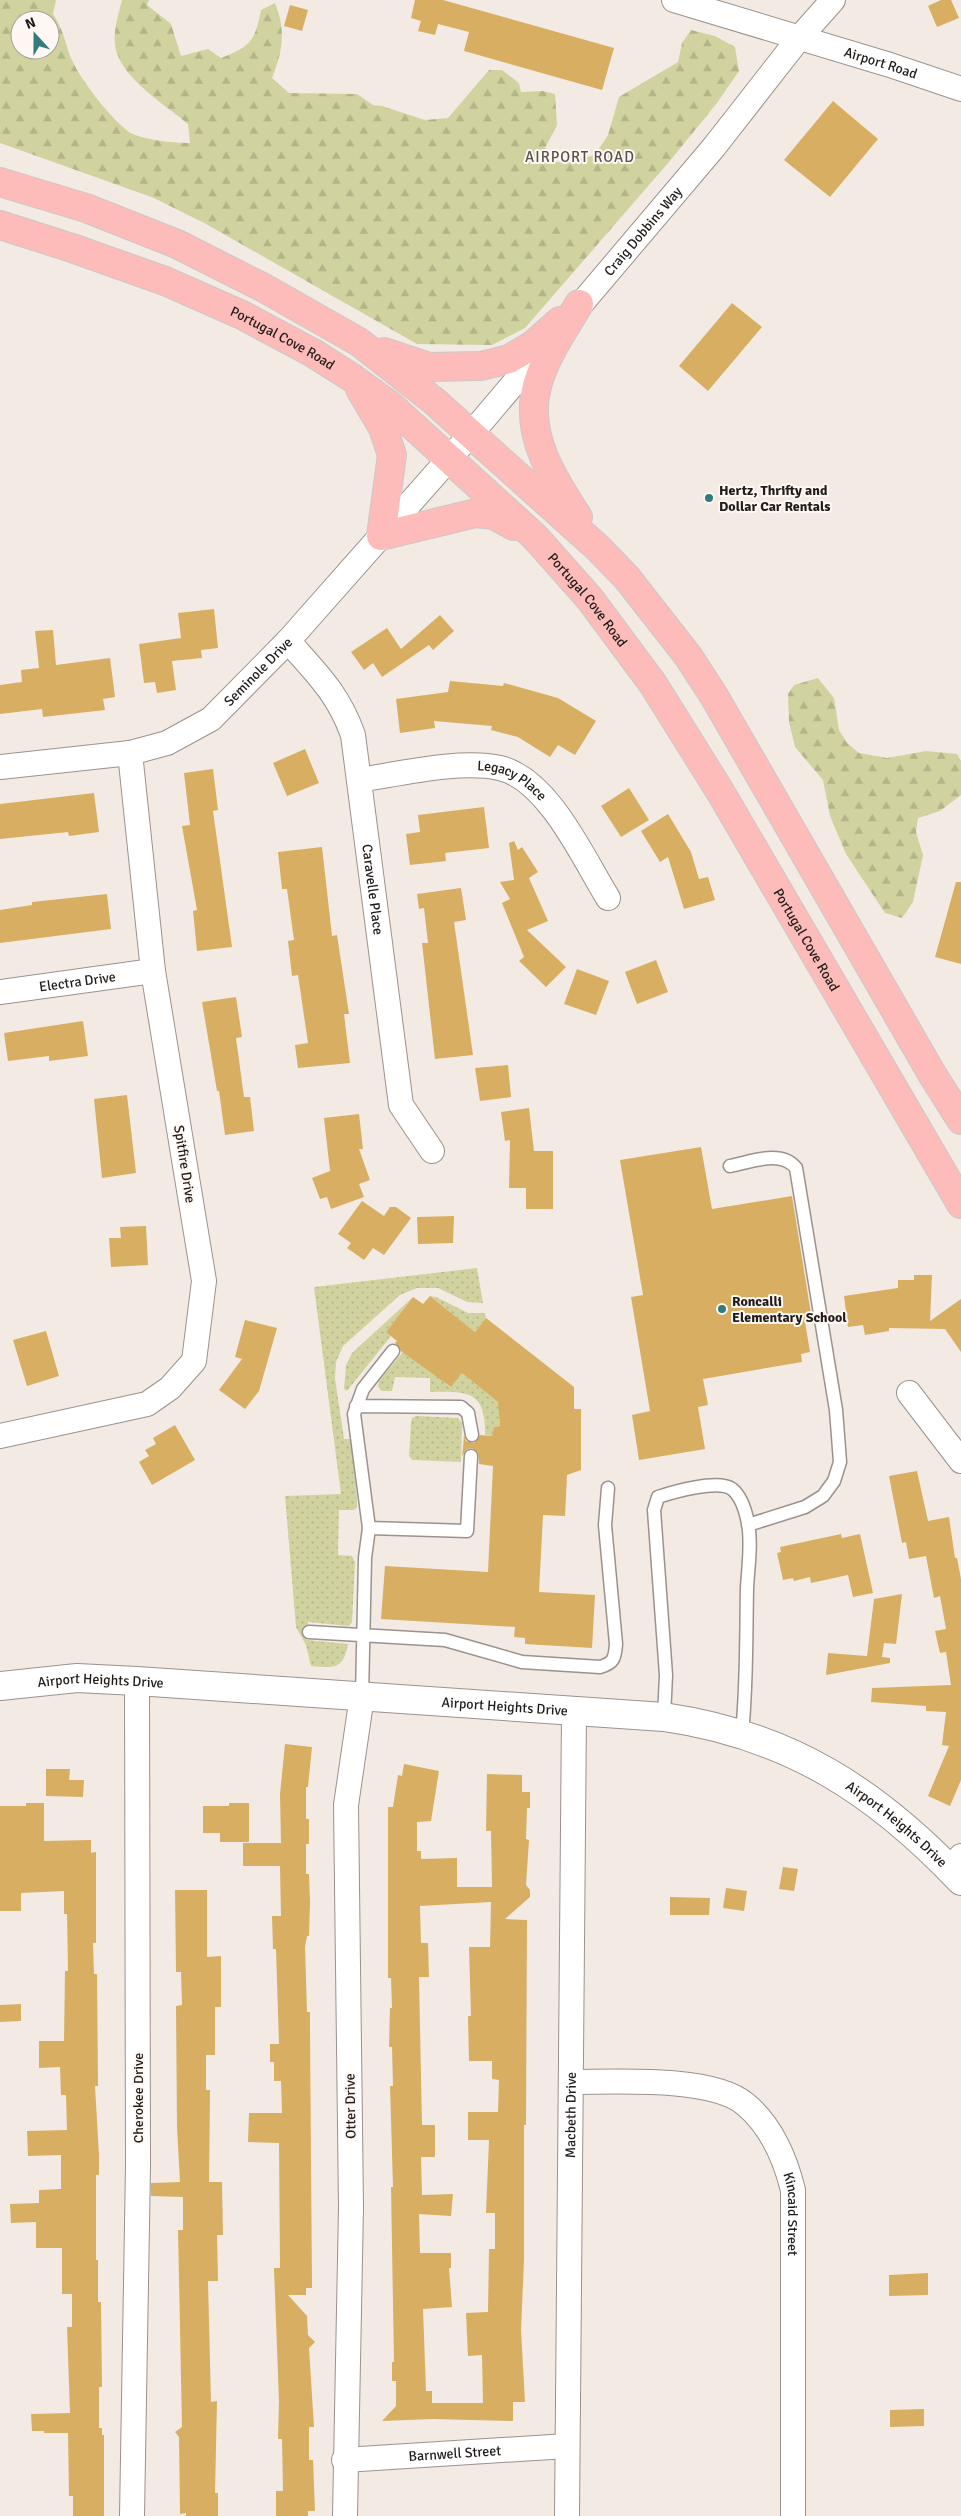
<svg xmlns="http://www.w3.org/2000/svg" width="961" height="2516" font-family="Signika,sans-serif">
<style>
.grass{fill:url(#grass-dots)}
.forest{fill:url(#forest-firs);fill-rule:evenodd}
.building{fill:#d8af62;fill-rule:evenodd}
.lines{fill:none;stroke-linecap:round;stroke-linejoin:round}
.service-casing{stroke:#9b928d;stroke-width:15}
.minor-casing{stroke:#9b928d;stroke-width:26}
.tertiary-casing{stroke:#9b928d;stroke-width:30}
.primary-casing{stroke:#c9c9c8;stroke-width:30}
.service{stroke:#fff;stroke-width:12}
.minor{stroke:#fff;stroke-width:24}
.tertiary{stroke:#fff;stroke-width:28}
.primary{stroke:#fdbcb9;stroke-width:28}
.poi-dot{fill:#327b7d;stroke:#fff7f3;stroke-width:2}
.labels{text-anchor:middle;stroke-width:4;stroke-linejoin:round;paint-order:stroke}
.street-label{font-size:14px;fill:#201c1a;stroke:#fff7f3}
.poi-label{font-size:14px;font-weight:bold;fill:#201c1a;stroke:#fff7f3;text-anchor:start}
.neighbourhood-label{font-size:15px;letter-spacing:1px;fill:#58504b;stroke:#fff7f3}
</style>
<defs>
<pattern id="grass-dots" width="8" height="8" patternUnits="userSpaceOnUse" patternTransform="scale(1.25)"><rect width="8" height="8" fill="#d0d39f"/><path d="M2 2h.1M6 6h.1" fill="none" stroke="#b2b588" stroke-width="1.8" stroke-linecap="round"/></pattern>
<pattern id="forest-firs" width="22" height="20" patternUnits="userSpaceOnUse" patternTransform="scale(1.25)"><rect width="22" height="20" fill="#d0d39f"/><path d="M5 1l3.5 6h-7zM16 11l3.5 6h-7z" fill="#b2b588"/></pattern>
</defs>
<rect width="100%" height="100%" fill="#f3eae4"/>
<!-- grass -->
<path class="grass" d="M477,1268L483,1303L467,1302L438,1288H417L400,1295L343,1346L336,1362L335,1378L344,1439H351L357,1500V1507L354,1510H339L338,1555L352,1556L355,1562L352,1622L349,1626L308,1622L307,1640L348,1644C343,1670 335,1668 311,1666L306,1645L296,1627L285,1496L341,1494L314,1287Z
M430,1296L436,1297L468,1313H485L486,1318L475,1332Z
M413,1297L386,1332L391,1336L347,1391L344,1389L346,1365L352,1353Z
M403,1352L408,1356L411,1352L450,1387L462,1373L503,1406L499,1411L500,1426L494,1427L492,1436L485,1435C486,1391 468,1391 430,1392V1378L395,1377L392,1391H381L378,1386L379,1381Z
M416,1416L458,1418L462,1423L461,1462L412,1460L409,1456L411,1423L412,1418Z"/>
<!-- forest -->
<path class="forest" d="M0,0H56L53,14C62,27 65,41 70,56C79,78 110,118 129,132C142,140 174,143 190,143L188,124C164,104 124,80 116,50C112,34 118,16 122,0H149L147,5L171,24L181,56L208,49L221,58C251,46 255,41 261,10L275,3C286,31 283,50 272,78L289,93L357,94L373,105L382,106L425,120L448,118L489,70H502L519,83L521,92L543,91L555,94L557,125L545,148L552,161L565,163L595,155L608,135L619,97L678,62L682,43L691,30L715,36L735,47L739,71L717,103L669,162L525,328L492,345L417,344L206,224L154,198L0,143ZM20,20H50V50H20Z
M818,678L834,698L839,730L847,743L859,753L887,758L926,751L957,754L961,761V795L940,811L918,818L916,832L923,855L913,902L902,918L885,913L846,854L830,816L823,780L795,747L789,722L788,694L794,685Z"/>
<!-- building -->
<path class="building" d="M415,0H443L614,48L602,90L464,51L469,32L438,24L435,35L418,31L421,21L411,18Z
M941,0H951L959,18L937,27L928,6Z
M290,5L308,10L302,31L284,26Z
M833,101L878,139L830,197L784,160Z
M732,303L762,327L708,391L679,366Z
M214,609L218,648L201,650L202,658L172,661L176,690L157,693L155,682L144,683L139,644L181,638L178,613Z
M440,615L454,631L433,650L429,645L382,677L373,663L364,670L351,652L387,628L401,649Z
M53,630L56,665L110,658L115,697L103,699L105,710L43,717L42,709L0,714V685L22,682L21,670L39,668L35,631Z
M450,681L503,686L504,683L558,698L596,721L575,755L558,745L550,757L518,737L491,730L492,726L434,721L435,728L400,733L396,699L448,692Z
M305,749L319,783L287,796L273,763Z
M213,769L218,810L213,811L232,947L197,951L193,911L197,910L182,826L190,825L184,773Z
M629,788L649,820L621,837L601,806Z
M94,793L99,832L69,836L68,832L0,839V804Z
M484,807L489,848L445,853L446,861L410,865L406,834L420,832L418,815Z
M668,814L691,852L699,879L708,877L715,900L684,909L668,857L660,862L641,831Z
M514,841L518,850L522,847L538,872L529,878L548,921L527,930L566,967L546,987L519,961L524,957L502,903L510,899L500,882L514,880L509,843Z
M322,847L332,936L337,935L349,1014H344L350,1063L298,1068L295,1045L308,1043L298,975L292,976L288,941L294,940L287,889H282L278,852Z
M956,882H961V964L935,957Z
M461,888L466,920L454,922L473,1055L435,1059L422,943H428L424,908L419,909L417,894Z
M107,894L111,929L0,943V910L32,905V902Z
M656,960L668,992L637,1004L625,972Z
M577,969L609,981L596,1015L564,1004Z
M236,997L242,1037L236,1038L244,1097H250L254,1131L225,1135L219,1091H217L202,1002Z
M83,1021L88,1056L49,1061V1056L8,1061L4,1033Z
M508,1065L511,1097L480,1101L475,1068Z
M127,1095L136,1173L102,1178L94,1099Z
M529,1108L534,1151H553V1209H526V1188H509L510,1140L505,1141L501,1112Z
M359,1114L363,1149H359L370,1180L359,1184L364,1197L331,1209L327,1197L320,1199L312,1178L330,1171L324,1118Z
M701,1147L712,1209L792,1196L812,1320L805,1322L810,1352L801,1354L802,1362L703,1379L708,1405L698,1407L705,1449L639,1460L632,1415L650,1411L631,1297L643,1295L620,1160Z
M362,1201L384,1216L390,1207H396L411,1218L384,1255L373,1248L364,1260L347,1248L351,1243L338,1234Z
M454,1216L453,1243L418,1244L417,1217Z
M146,1226L148,1265L111,1267L109,1238H121L120,1227Z
M914,1275H932L930,1321L961,1299V1352L945,1329L889,1328V1331L865,1335L863,1325L848,1327L844,1296L898,1288V1280H914Z
M430,1296L475,1332L486,1318L574,1387V1409H581V1470L567,1475L565,1516L543,1515L539,1592L595,1595L592,1648L525,1644V1638L514,1637L515,1627L381,1619L385,1566L488,1572L493,1466L479,1464L478,1453L472,1448L467,1449L462,1456L463,1448L464,1435L466,1441L474,1443L480,1435L492,1436L494,1427L500,1426L498,1402L462,1373L451,1387L401,1351L395,1343L397,1341L386,1332L413,1297L423,1304Z
M245,1320L277,1328L259,1391L245,1409L219,1390L242,1359L235,1357Z
M46,1331L59,1376L27,1386L13,1340Z
M175,1425L195,1460L152,1485L139,1462L149,1456L145,1450L156,1444L153,1438Z
M917,1471L928,1521L949,1517L955,1558H957L961,1579V1780L950,1806L928,1796L949,1746L942,1745L946,1712L926,1711V1706L871,1702L872,1688L951,1685L946,1652L940,1653L935,1631L946,1629L940,1596L934,1598L926,1556L909,1559L906,1542L902,1543L889,1476Z
M841,1534L842,1538L860,1534L873,1593L853,1597L848,1575L811,1583L810,1577L794,1581L793,1578L783,1580L777,1553L781,1552L780,1547Z
M902,1594L896,1644L884,1643L882,1657L890,1658V1663L826,1675L828,1653L867,1656L874,1599Z
M285,1744L312,1747L308,1787H306V1819H309V1844H306V1874H309L310,1902L309,1936H307L305,1947L307,2012H310V2033L312,2288H306V2295H288L307,2316L308,2335L315,2342L309,2348L314,2427H309V2460H313L315,2511H308V2516H276V2491H283L282,2439H278L279,2401L274,2268H280L279,2143L248,2142L249,2113H282L281,2081H274V2062H270V2044H279L276,1949H273L272,1916H281L280,1866H243V1843H281L280,1794Z
M404,1764L439,1771L431,1821L417,1822V1851H421V1859L457,1858V1887H492L491,1831H486L487,1774L522,1775V1792H530V1808H527L526,1839L529,1840L526,1885L530,1890V1897L505,1919L527,1920L526,2125H524V2260L521,2330L525,2402H513V2421L433,2419L382,2421L396,2406V2381H392V2362H394L391,2187H393L390,2086H393L392,2047H389L390,2008H392L391,1978H388V1807H393L398,1775L402,1776ZM491,1902L490,1947H469L471,2016H468L469,2061H492V2079L499,2080L498,2112H468V2140H489L486,2213H495V2249H489L488,2312L466,2313L468,2356L482,2355L483,2403H432V2391H426L423,2309L452,2307L449,2268H451V2253H420L419,2214L451,2216L453,2194L422,2195L421,2157H435V2125H422L419,1977H429L428,1943H421L420,1906Z
M46,1769H70L69,1780H84L83,1797L46,1796Z
M26,1803H44V1841L91,1840V1853L96,1852V1943H93L94,1974H97L98,2086H95L99,2155V2175H96V2260H98V2302H101L102,2387H99V2428H102V2435H104V2516H73V2496H69L68,2433H44V2431H32L31,2414L70,2413L67,2327H72V2294H62V2248H36V2222L11,2223L10,2204L39,2203V2190L61,2189V2155L28,2156L27,2131L67,2130L66,2095H61L60,2067L39,2068V2041H64L65,1971H68L67,1914H64V1891L21,1893V1911H0V1806H26Z
M229,1803H249V1842H220V1833H203V1806H229Z
M783,1867L798,1869L794,1891L779,1889Z
M726,1888L747,1891L744,1911L723,1908Z
M175,1890H207V1957L221,1956V2007H215V2055H206V2090H210L209,2182H222L223,2235H217L218,2281H208L211,2402L217,2401L215,2493H218V2516H186V2513L180,2514L179,2437L175,2432L182,2427L178,2230H183V2197L151,2196V2183L180,2182L177,2127L176,2006L182,2005L181,1972H176Z
M670,1897L710,1898L709,1915H670Z
M21,2004V2021L0,2022V2005Z
M928,2273V2295L889,2296V2275Z
M924,2409V2426L890,2427V2410Z"/>
<g class="lines">
<defs>
<path id="service" d="M730,1166C751,1162 781,1149 796,1168L836,1410L840,1462L834,1481L823,1496L805,1507L748,1525
M356,1406L461,1407L468,1413L472,1435
M369,1528L467,1531L471,1456
M309,1632L445,1640L522,1662L600,1667C614,1663 615,1658 616,1644L605,1525L608,1488
M362,1696L365,1558L369,1528L354,1414L363,1389L393,1351
M664,1717L666,1675L654,1510L658,1497C673,1492 718,1479 732,1489C741,1496 746,1513 748,1523C752,1544 748,1568 747,1588C746,1636 747,1685 742,1733"/>
<g id="minor">
<path id="s1" d="M674,0L890,65L961,89"/>
<path id="s2" d="M288,641C317,674 338,693 353,735L401,1105L432,1151"/>
<path id="s3" d="M0,767L130,753L167,743L211,719L288,641L471,434L714,147L800,37L833,0"/>
<path id="s4" d="M359,780C399,774 461,759 500,768C549,780 583,858 608,898"/>
<path id="s5" d="M0,992L153,971"/>
<path d="M909,1393L961,1461"/>
<path d="M0,1436L147,1404L170,1388L194,1361L204,1281L153,971L130,753"/>
<path d="M951,1870L961,1856"/>
<path id="s6" d="M572,2082C615,2082 712,2076 745,2104C772,2126 785,2158 793,2190V2516"/>
<path id="s7" d="M344,2460L567,2446"/>
<path d="M132,2516L138,2166L137,1681"/>
<path d="M345,2516L351,2207L346,1805L362,1696"/>
<path id="s8" d="M567,2516L574,1713"/>
</g>
<g id="tertiary">
<path id="s9" d="M0,1686L77,1678L137,1681L664,1717C789,1735 876,1791 961,1881"/>
</g>
<g id="primary">
<path d="M0,182L86,208L177,244L264,288L359,342L434,401L598,548L627,578L688,656L714,696L932,1074L961,1120"/>
<path id="s10" d="M0,225L72,248L165,281L242,315L313,353L354,379L391,406L535,537L590,599L653,684L721,793L961,1204"/>
<path d="M384,352L429,367L481,366L509,359L533,345L560,321"/>
<path d="M360,389L383,428L392,455L381,536L476,513L494,515L514,526"/>
<path d="M578,517C553,479 524,434 537,386C545,356 564,330 579,304"/>
</g>
</defs>
<!-- service casing -->
<use href="#service" class="service-casing"/>
<!-- minor casing -->
<use href="#minor" class="minor-casing"/>
<!-- tertiary casing -->
<use href="#tertiary" class="tertiary-casing"/>
<!-- primary casing -->
<use href="#primary" class="primary-casing"/>
<!-- service -->
<use href="#service" class="service"/>
<!-- minor -->
<use href="#minor" class="minor"/>
<!-- tertiary -->
<use href="#tertiary" class="tertiary"/>
<!-- primary -->
<use href="#primary" class="primary"/>
</g>
<!-- markers -->
<g class="poi-dot">
<circle cx="709" cy="498" r="5"/>
<circle cx="722" cy="1309" r="5"/>
</g>
<g class="labels">
<!-- street labels -->
<g class="street-label">
<text dy="5" stroke="none"><textPath href="#s1" startOffset="216">Airport Road</textPath></text>
<text dy="5" stroke="none"><textPath href="#s3" startOffset="871">Craig Dobbins Way</textPath></text>
<text dy="5" stroke="none"><textPath href="#s10" startOffset="305">Portugal Cove Road</textPath></text>
<text dy="5" stroke="none"><textPath href="#s10" startOffset="710">Portugal Cove Road</textPath></text>
<text dy="5" stroke="none"><textPath href="#s3" startOffset="286">Seminole Drive</textPath></text>
<text dy="5" stroke="none"><textPath href="#s4" startOffset="158">Legacy Place</textPath></text>
<text dy="5" stroke="none"><textPath href="#s2" startOffset="271">Caravelle Place</textPath></text>
<text dy="5" stroke="none"><textPath href="#s10" startOffset="1115">Portugal Cove Road</textPath></text>
<text dy="5" stroke="none"><textPath href="#s5" startOffset="78">Electra Drive</textPath></text>
<text transform="translate(185 1164) rotate(81)" y="5">Spitfire Drive</text>
<text dy="5" stroke="none"><textPath href="#s9" startOffset="101">Airport Heights Drive</textPath></text>
<text dy="5" stroke="none"><textPath href="#s9" startOffset="506">Airport Heights Drive</textPath></text>
<text dy="5" stroke="none"><textPath href="#s9" startOffset="926">Airport Heights Drive</textPath></text>
<text transform="translate(138 2098) rotate(-90)" y="5">Cherokee Drive</text>
<text transform="translate(350 2106) rotate(-91)" y="5">Otter Drive</text>
<text dy="5" stroke="none"><textPath href="#s8" startOffset="401">Macbeth Drive</textPath></text>
<text dy="5" stroke="none"><textPath href="#s6" startOffset="301">Kincaid Street</textPath></text>
<text dy="5" stroke="none"><textPath href="#s7" startOffset="111">Barnwell Street</textPath></text>
</g>
<!-- poi labels -->
<g class="poi-label">
<text x="719" y="495">Hertz, Thrifty and<tspan x="719" dy="16">Dollar Car Rentals</tspan></text>
<text x="732" y="1306">Roncalli<tspan x="732" dy="16">Elementary School</tspan></text>
</g>
<!-- neighbourhood labels -->
<g class="neighbourhood-label">
<text x="580" y="162">AIRPORT ROAD</text>
</g>
</g>
<!-- north arrow -->
<g transform="translate(35 35) rotate(339)"><circle r="24" fill="#fff7f3" stroke="#a69f9c"/>
<path d="M0-4L9 19L0 12L-9 19Z" fill="#327b7d"/>
<text y="-8" font-size="14" font-weight="bold" text-anchor="middle" fill="#201c1a">N</text>
</g>
</svg>
